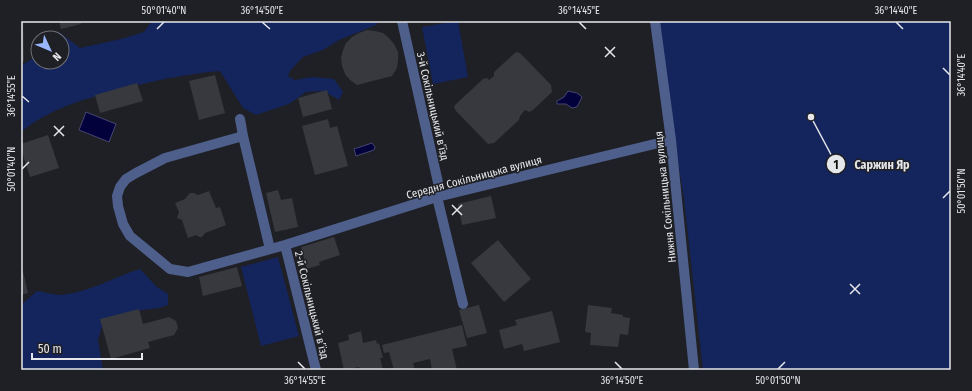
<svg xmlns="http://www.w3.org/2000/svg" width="972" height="391" font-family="'Fira Sans Condensed',sans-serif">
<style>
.green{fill:#14245c}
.water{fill:#02013c;stroke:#464670}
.building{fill:#37393e}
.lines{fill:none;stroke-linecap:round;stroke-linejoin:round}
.minor{stroke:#4e5f8c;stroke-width:10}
.ticks{fill:none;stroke:#e6e7ea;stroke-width:1.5}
.labels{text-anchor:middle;stroke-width:3;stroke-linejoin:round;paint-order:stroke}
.street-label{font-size:11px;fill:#e6e7ea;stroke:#1f2025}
.leader{fill:none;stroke:#e6e7ea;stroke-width:1.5}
.callout-dot{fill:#e6e7ea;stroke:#1f2025;stroke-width:1.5}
.mark-label{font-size:12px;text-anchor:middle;font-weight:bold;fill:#111}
.callout-label{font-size:12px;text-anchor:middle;font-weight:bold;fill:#e6e7ea;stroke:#1f2025;stroke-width:3;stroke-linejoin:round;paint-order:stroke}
.neatline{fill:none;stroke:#e6e7ea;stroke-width:1.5}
.ticks-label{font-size:10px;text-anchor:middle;fill:#e6e7ea}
</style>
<rect width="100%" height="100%" fill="#1f2025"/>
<!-- green -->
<path class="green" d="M152,21H379L376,25L339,40L323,50L303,57L290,71L288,76L295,80L312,77L334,79L343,92L339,100L324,91L306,92L289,104L256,115L243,108L220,71C186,74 152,81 118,90C82,100 51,108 21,132V66L33,58L38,49V62H62V38H44L59,32L80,48L121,39L144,32Z
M458,21L468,77L433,84L422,27Z
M655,21H951V370H703L684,199Z
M278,257L299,336L261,346L241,267Z
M140,269L157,287L168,294V305L159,308L143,310L104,319L98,340L103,370H21V305L37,291C45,292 54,295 62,295C90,292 114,277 140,269Z"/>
<!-- water -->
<path class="water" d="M568,91L577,93L582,97L577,107L572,108L566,104H557V101L564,97Z
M86,112L116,124L109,142L79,130Z
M372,143L375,147L374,150L356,156L354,149Z"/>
<!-- building -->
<path class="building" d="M21,21H23L24,61H21Z
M59,21H80L81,24L61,29Z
M367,30L375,31L383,33L389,38L394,44L398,52V60L397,68L392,76L357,85L350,80L345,74L342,66L341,58L343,50L346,43L352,37L359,33Z
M517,52L521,54L551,85L552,92L533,110L529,112L525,110L520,116L519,120L494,143L488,144L456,111L454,107L455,105L483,79L487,78L489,80L494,76V72L515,53Z
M215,75L225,113L199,120L189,81Z
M137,83L143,101L100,113L95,95Z
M327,90L332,109L303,117L298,98Z
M328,119L330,128L337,126L348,166L315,175L302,126Z
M48,135L59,168L30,177L21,149V144Z
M278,190L281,200L292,198L298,227L275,232L266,193Z
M209,191L216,208L220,207L226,225L205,233L202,237H199L196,235L188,238L182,220L177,218L179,212L175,203L185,199L190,193H194L198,195Z
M491,196L496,218L462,225L458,204Z
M334,237L340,255L319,262L320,265L307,269L301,247Z
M498,240L531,279L504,302L471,263Z
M22,267L28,293L21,295V268Z
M237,267L242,286L203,296L199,277Z
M479,305L487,333L467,338L459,310Z
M588,305L612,308L611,313L623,315V317L630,318L628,335L620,334L618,347L590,345L591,333L585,332Z
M139,309L143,324L169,317L176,321L178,328L174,335L148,342L150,348L111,359L100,319Z
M552,311L560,342L524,351L522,344L504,349L499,330L517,325L515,320Z
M462,325L467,346L452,349L457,370H432L430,359L413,363L415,370H394L389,352L384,353L382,345Z
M361,331L363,343L376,340L377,344L379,343L383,358H380L383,370H360L359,367L344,370L338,343L349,340L348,335Z"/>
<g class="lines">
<!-- minor -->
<path class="minor" d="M402,21L441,196
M655,21L671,140L694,370
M240,119L243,136L270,249
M243,136L165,158L136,173L126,179L120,187L117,196L118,206L123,224L130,236L170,269L188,272L285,245L437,197L671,140
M437,197L463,304
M285,245L316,370"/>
</g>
<!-- ticks -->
<path class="ticks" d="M262,22L270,29M579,22L586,29M896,22L903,29M157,29L164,22M605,47L615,57M605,57L615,47M943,68L950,75M22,96L29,102M54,126L64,136M54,136L64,126M22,169L29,162M943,198L950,191M452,205L462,215M452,215L462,205M850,284L860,294M850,294L860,284M298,362L305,369M615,362L622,369M778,369L785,362"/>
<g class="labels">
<!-- street labels -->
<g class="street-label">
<text transform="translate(433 106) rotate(77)" y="4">3-й Сокільницький в’їзд</text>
<text transform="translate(474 177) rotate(-15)" y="4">Середня Сокільницька вулиця</text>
<text transform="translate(665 197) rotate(-96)" y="4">Нижня Сокільницька вулиця</text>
<text transform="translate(312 305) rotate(76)" y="4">2-й Сокільницький в’їзд</text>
</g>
</g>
<!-- callouts -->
<path class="leader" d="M811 117L836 164"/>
<g class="callout-dot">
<circle cx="811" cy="117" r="4"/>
<circle cx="836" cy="164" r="10"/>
</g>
<g class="mark-label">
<text x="836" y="169">1</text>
</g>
<g class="callout-label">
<text x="882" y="169">Саржин Яр</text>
</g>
<!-- border -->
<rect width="972" height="391" fill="none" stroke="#1f2025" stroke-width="44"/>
<!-- north arrow -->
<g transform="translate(50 50) rotate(134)"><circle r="19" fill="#1f2025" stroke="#6f7074"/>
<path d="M0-3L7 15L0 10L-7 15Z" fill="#99b5fd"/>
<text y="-6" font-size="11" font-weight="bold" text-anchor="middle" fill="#e6e7ea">N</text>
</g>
<!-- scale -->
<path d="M32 353v6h110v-6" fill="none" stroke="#e6e7ea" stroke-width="2"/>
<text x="38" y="353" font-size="12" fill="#e6e7ea" stroke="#1f2025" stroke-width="3" paint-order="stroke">50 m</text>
<rect x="22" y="22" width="928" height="347" class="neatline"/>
<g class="ticks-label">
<text x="164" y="14">50°01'40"N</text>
<text x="262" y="14">36°14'50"E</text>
<text x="579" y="14">36°14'45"E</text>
<text x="896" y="14">36°14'40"E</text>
<text transform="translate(961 75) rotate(-90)" y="4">36°14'40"E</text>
<text transform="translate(11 96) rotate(-90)" y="4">36°14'55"E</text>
<text transform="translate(11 169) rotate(-90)" y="4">50°01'40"N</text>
<text transform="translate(961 191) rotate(-90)" y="4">50°01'50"N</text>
<text x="305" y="384">36°14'55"E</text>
<text x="622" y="384">36°14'50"E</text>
<text x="778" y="384">50°01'50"N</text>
</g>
</svg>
